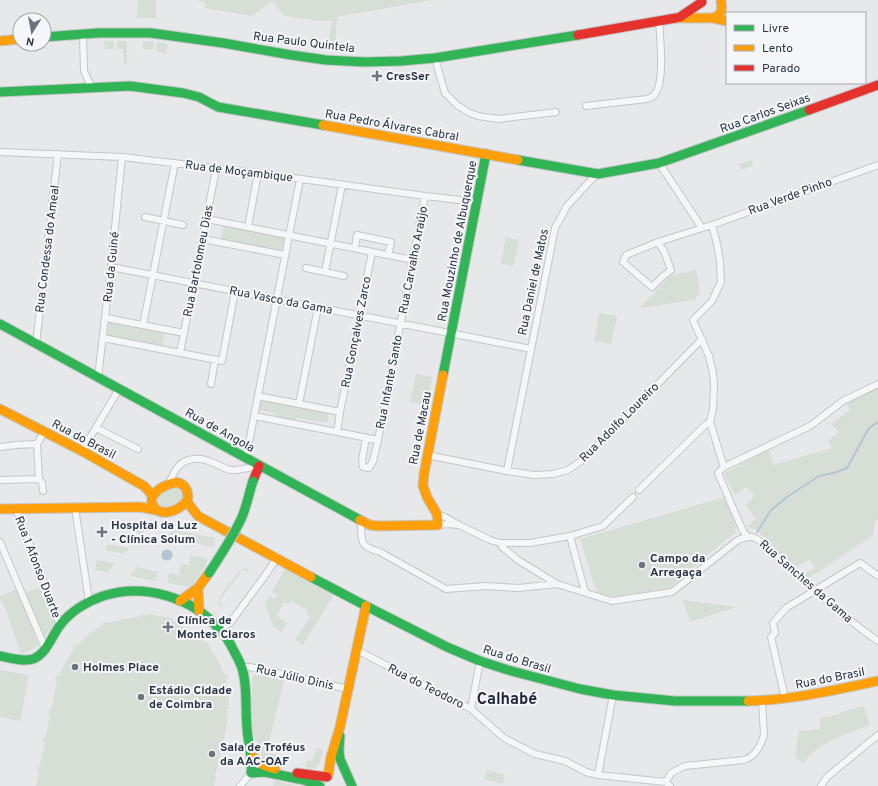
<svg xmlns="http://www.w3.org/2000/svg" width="878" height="786" font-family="Overpass,sans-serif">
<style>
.green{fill:#d6ded6}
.water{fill:#b4c4d5}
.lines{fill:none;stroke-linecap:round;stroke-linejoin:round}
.stream{stroke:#b4c4d5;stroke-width:2}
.street-casing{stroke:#c4c6c8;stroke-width:8}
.fast-casing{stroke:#c4c6c8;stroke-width:11}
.slow-casing{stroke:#c4c6c8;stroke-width:11}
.jam-casing{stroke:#c4c6c8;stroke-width:11}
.street{stroke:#f5f6f7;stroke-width:6}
.fast{stroke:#30b455;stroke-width:9}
.slow{stroke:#ff9f0a;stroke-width:9}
.jam{stroke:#e5322d;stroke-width:9}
.fast-bridge-casing{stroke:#c4c6c8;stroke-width:11;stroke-linecap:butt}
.fast-bridge{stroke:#30b455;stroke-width:9}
.poi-dot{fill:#6c737f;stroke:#f4f6f9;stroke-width:1.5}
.labels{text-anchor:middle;stroke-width:4;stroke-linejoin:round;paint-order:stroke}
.street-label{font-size:12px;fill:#2b3445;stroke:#f4f6f9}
.poi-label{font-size:12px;font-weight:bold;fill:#2b3445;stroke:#f4f6f9;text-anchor:start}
.district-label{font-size:16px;font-weight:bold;fill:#1d2536;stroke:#f4f6f9}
</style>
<rect width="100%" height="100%" fill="#e6e8ea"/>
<!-- green -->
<path class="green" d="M138,0H156V18H137Z
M198,0H432L337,17L335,52L328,47L332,21H320L284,16L272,1L252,16L205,8V2L198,1Z
M104,41H114V49H105Z
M117,41H127V64H124L123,49H117Z
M143,41L154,42L153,50L143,49Z
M157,42L168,44L166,54H163V53L157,52V50H156Z
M751,160L753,166L741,170L739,164Z
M224,225L286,238L283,253L220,241Z
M506,237L519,240L514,266L501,264Z
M696,270L700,293L694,300L640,308L670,276Z
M599,313L617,316L611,344L594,341Z
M109,321L165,332L162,347L108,336Z
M416,374L432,377L427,405L410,402Z
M878,387V519L875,521L873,535L808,579L803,575L815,568L810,559L796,567L756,530L747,526L756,519L746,505L755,495L746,487L735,495L724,474L768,449L770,454L773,465L832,448L828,441L839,432L831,424L850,410L847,403Z
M260,400L329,413L327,423L297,418L293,421L274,417L275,413L258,410Z
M175,487H178L183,492V496L181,501L165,508C161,507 158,506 157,503C154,493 169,489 175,487Z
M725,497L734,518L738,528L735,529L736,533L724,541L669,588L617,596L606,595L597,594L580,539Z
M138,523L149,525L142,534L136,533Z
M174,530L215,538L214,547L164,537Z
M107,544L129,548L124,554L106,550Z
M191,555L207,559L206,565L193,585L190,587L168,583L169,573L191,577L179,574L181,564L198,567L189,565Z
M97,560L115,563L108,572L95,570Z
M137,567L158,572L156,581L130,576Z
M244,568L248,569L247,572L243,569L219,601L223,604L221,606L218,602L219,598L240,570Z
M285,568L334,594L303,645L295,640L310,616L306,613L307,610L291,601L289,604L284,602L277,616L287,623L282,632L273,627L265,603L269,596L275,599L277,594L272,592Z
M42,586L56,622L44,638L24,593Z
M17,589L39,646L21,654L6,610L0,599V596Z
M683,600L736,607L690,622Z
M141,614L143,615L144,617H145L146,614L160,616L173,619V622L178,621L179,623V625L193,633L205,642H207L209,643V647L217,659L224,674H226L228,675V678L226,679L228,693L229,709H226L228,712L225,715L228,716L223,743H220L222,746L219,748L221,749L217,771H215L216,774L213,776L216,777L214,786H36L39,771L37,769V767L40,765L45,743L43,742L42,740L44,738L46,737L50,715L48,714V712L49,710L51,709L57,681L55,678L57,676H59L65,663L74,649L73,647L74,645L75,644L78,645L90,633L102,626V624L104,622H106L108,623L123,619L138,617L139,615Z
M0,670L29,675L20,721L0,717Z
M255,674H259L284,680L267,750L269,753L284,756L283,763C274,762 266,762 261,755L255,739L252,724V678Z
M864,706L870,725C849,733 816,743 804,763L795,758L799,731L820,729V718L838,715L841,712Z
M316,748L323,750C321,760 319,770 307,769V766H305L306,761H310L314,758Z
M487,770L505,775L502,784L484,779Z
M274,780L298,786H273Z"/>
<!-- water -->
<path class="water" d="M161.5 555a5.5 5.5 0 1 1 11 0a5.5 5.5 0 1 1-11 0Z"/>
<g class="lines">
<!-- stream -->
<path class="stream" d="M757,532L771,510L787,497L819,476L834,473L847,468L869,428L878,422"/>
<defs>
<path id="street" d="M83,34L84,71L92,88
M435,58L440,76L445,93L457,105L468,112L478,116L498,119L556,112
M586,106L647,99C650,98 653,97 655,94C665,81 660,38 659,21
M0,152L122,157L258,173L425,196L477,202
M659,163L702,228
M145,217L183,225
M207,219L413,260
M712,225L717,244L720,262L721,282L712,301L693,320L709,356L713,373L714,384L713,409L710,422L724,467L718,473L728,496
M248,227L258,173
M203,239L285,255
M658,242L664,251L671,270L662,277L652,287L623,262L626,255L658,242L712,225L878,165
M355,248L357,235L391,242L388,255
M111,267L531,349
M306,268L344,276
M325,272L342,185
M106,318L184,333
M143,325L175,163
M103,338L222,361L235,291
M36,344L58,154
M180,353L216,169
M98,377L111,267L122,157
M211,384L215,360
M299,404L318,307
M340,412L372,252
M254,416L337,432L340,412L258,396
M96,428L138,449
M337,432L378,440
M366,438L362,460L363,467L369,468L373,461L378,440L425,196
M0,447L16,445L37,444L44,432
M82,451L119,389
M427,455L507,471L534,475L553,474L568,470L581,461L603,440L702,339
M246,458L300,179
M724,467L810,426L843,401L878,384
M507,471L555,228L567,206L591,180L598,174
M39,479L42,483L43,491
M0,480L39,479L37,444
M169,484C171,479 173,473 177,468C185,457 201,457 211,462C218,464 224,469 231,470C238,471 251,467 259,466
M639,490L704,426L710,422
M729,499L743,531L747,536
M75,508L89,601
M16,509L60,625
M437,514L445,517L459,525L490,540L500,543H530L570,536L603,526L633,497
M361,521C362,541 358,546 380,552L446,589L486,586L518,588L557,584L612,601L672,592L738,540C744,538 750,535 755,538C767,544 780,559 790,568C818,594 847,620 878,641
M438,525L449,524L458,525
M570,536L585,592
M0,542L45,648
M502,547L518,560L557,584
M219,629L230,623L264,577L277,558
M357,650L452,700L471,709L504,738L535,754L565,761L586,772L598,775L666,782L670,786
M242,667H250L348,689
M785,698L771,637L775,633L773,623L786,608L860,563L878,576
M471,709L480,661
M598,775L613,695
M666,782L671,773L685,766L744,760C755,757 761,745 764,735L762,701
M240,786L251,773
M821,786L827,777L878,735"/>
<path id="fast" d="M44,37L98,33H151L223,43L291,55L326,60L364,62L401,61L435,58L578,35
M0,92L130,86L183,93L199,97L218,107L323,125
M518,160L598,174L659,163L809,110
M0,324L360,520
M443,375L486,154
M311,577L366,606L447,647L480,661L508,670L580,689L613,695L675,701H748
M0,656C10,658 23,662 33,659C47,654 52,635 61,624C71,611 88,601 103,596C144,583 192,597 219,629C226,635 230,643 234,651C237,657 240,662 242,668C248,687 245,708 247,728C248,744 253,757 251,773L265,772L304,780L320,786
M340,736L339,750L340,759L352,786"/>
<path id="slow" d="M676,18H713L727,21
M713,18C721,15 723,10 721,2
M0,41L20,39
M323,125L518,160
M0,409L82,451L144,486L153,496
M187,501C161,529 132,497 170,484C175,482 180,482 184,486C187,489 188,494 188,498C187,499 187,500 187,501C188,504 196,513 198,516L311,577
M0,509L140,507L156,510
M360,520L370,525L378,526L438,525L437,514L427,497L423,486L424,474L443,375
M198,588L199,611
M180,601L198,588L209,573
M748,701C792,700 835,690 878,681
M253,757L263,765L275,769
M328,776L331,757L340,727L366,606"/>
<path id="jam" d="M680,17L702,2
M578,35L676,18
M809,110L878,85
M253,481L259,466
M297,773L327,777"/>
</defs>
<!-- street casing -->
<use href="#street" class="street-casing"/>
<!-- fast casing -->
<use href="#fast" class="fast-casing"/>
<!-- slow casing -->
<use href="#slow" class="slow-casing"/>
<!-- jam casing -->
<use href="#jam" class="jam-casing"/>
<!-- street -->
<use href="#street" class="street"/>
<!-- fast -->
<use href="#fast" class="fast"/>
<!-- slow -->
<use href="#slow" class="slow"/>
<!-- jam -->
<use href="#jam" class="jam"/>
<defs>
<path id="fast-bridge" d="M209,573C221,555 233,537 242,517C247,505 249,493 253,481"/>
</defs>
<!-- fast-bridge casing -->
<use href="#fast-bridge" class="fast-bridge-casing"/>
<!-- fast-bridge -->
<use href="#fast-bridge" class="fast-bridge"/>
</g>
<!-- markers -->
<g class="poi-dot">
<path d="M375 70h4v4h4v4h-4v4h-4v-4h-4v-4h4z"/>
<path d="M100 526h4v4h4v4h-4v4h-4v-4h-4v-4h4z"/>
<circle cx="642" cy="565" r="4"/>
<path d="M166 621h4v4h4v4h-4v4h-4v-4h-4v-4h4z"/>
<circle cx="75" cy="667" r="4"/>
<circle cx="141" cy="697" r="4"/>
<circle cx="212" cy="754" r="4"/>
</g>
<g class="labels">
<!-- street labels -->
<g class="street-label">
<text transform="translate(304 42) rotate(7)" y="4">Rua Paulo Quintela</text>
<text transform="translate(765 113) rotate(-20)" y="4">Rua Carlos Seixas</text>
<text transform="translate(392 125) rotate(10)" y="4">Rua Pedro Álvares Cabral</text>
<text transform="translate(239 171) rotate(7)" y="4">Rua de Moçambique</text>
<text transform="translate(790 196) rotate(-20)" y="4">Rua Verde Pinho</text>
<text transform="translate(457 241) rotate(-79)" y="4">Rua Mouzinho de Albuquerque</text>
<text transform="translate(47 249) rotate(-83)" y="4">Rua Condessa do Ameal</text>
<text transform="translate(413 260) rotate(-79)" y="4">Rua Carvalho Araújo</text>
<text transform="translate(198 261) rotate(-79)" y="4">Rua Bartolomeu Dias</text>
<text transform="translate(111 267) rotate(-84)" y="4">Rua da Guiné</text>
<text transform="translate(533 282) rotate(-78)" y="4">Rua Daniel de Matos</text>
<text transform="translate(281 300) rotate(11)" y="4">Rua Vasco da Gama</text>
<text transform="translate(356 332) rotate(-79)" y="4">Rua Gonçalves Zarco</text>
<text transform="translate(389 382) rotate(-79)" y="4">Rua Infante Santo</text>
<text transform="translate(619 422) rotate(-45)" y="4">Rua Adolfo Loureiro</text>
<text transform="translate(420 428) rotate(-79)" y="4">Rua de Macau</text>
<text transform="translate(220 430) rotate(29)" y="4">Rua de Angola</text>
<text transform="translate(84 439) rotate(28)" y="4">Rua do Brasil</text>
<text transform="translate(38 567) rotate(69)" y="4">Rua 1 Afonso Duarte</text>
<text transform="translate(806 581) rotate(41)" y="4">Rua Sanches da Gama</text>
<text transform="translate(517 659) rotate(17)" y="4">Rua do Brasil</text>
<text transform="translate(295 677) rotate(13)" y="4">Rua Júlio Dinis</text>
<text transform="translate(830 678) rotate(-11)" y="4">Rua do Brasil</text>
<text transform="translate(426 686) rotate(27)" y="4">Rua do Teodoro</text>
</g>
<!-- poi labels -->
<g class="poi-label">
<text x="386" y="80">CresSer</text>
<text x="111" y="529">Hospital da Luz<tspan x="111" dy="14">- Clínica Solum</tspan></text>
<text x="650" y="562">Campo da<tspan x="650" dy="14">Arregaça</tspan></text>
<text x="177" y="624">Clínica de<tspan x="177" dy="14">Montes Claros</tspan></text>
<text x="83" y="671">Holmes Place</text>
<text x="149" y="694">Estádio Cidade<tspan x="149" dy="14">de Coimbra</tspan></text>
<text x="220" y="751">Sala de Troféus<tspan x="220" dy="14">da AAC-OAF</tspan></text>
</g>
<!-- district labels -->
<g class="district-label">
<text x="507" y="704">Calhabé</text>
</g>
</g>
<!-- legend -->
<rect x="726" y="12" width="140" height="72" fill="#f4f6f9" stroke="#a4a8b1"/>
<rect x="734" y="25" width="20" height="6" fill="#30b455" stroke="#a4a8b1"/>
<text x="762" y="32" font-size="12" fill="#2b3445">Livre</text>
<rect x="734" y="45" width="20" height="6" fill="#ff9f0a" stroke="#a4a8b1"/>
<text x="762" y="52" font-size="12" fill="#2b3445">Lento</text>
<rect x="734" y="65" width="20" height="6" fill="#e5322d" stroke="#a4a8b1"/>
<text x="762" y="72" font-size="12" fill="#2b3445">Parado</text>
<!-- north arrow -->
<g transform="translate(32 32) rotate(191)"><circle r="19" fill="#f4f6f9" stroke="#a4a8b1"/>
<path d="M0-3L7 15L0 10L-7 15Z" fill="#6c737f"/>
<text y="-6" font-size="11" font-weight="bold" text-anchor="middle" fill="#2b3445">N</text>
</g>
</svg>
